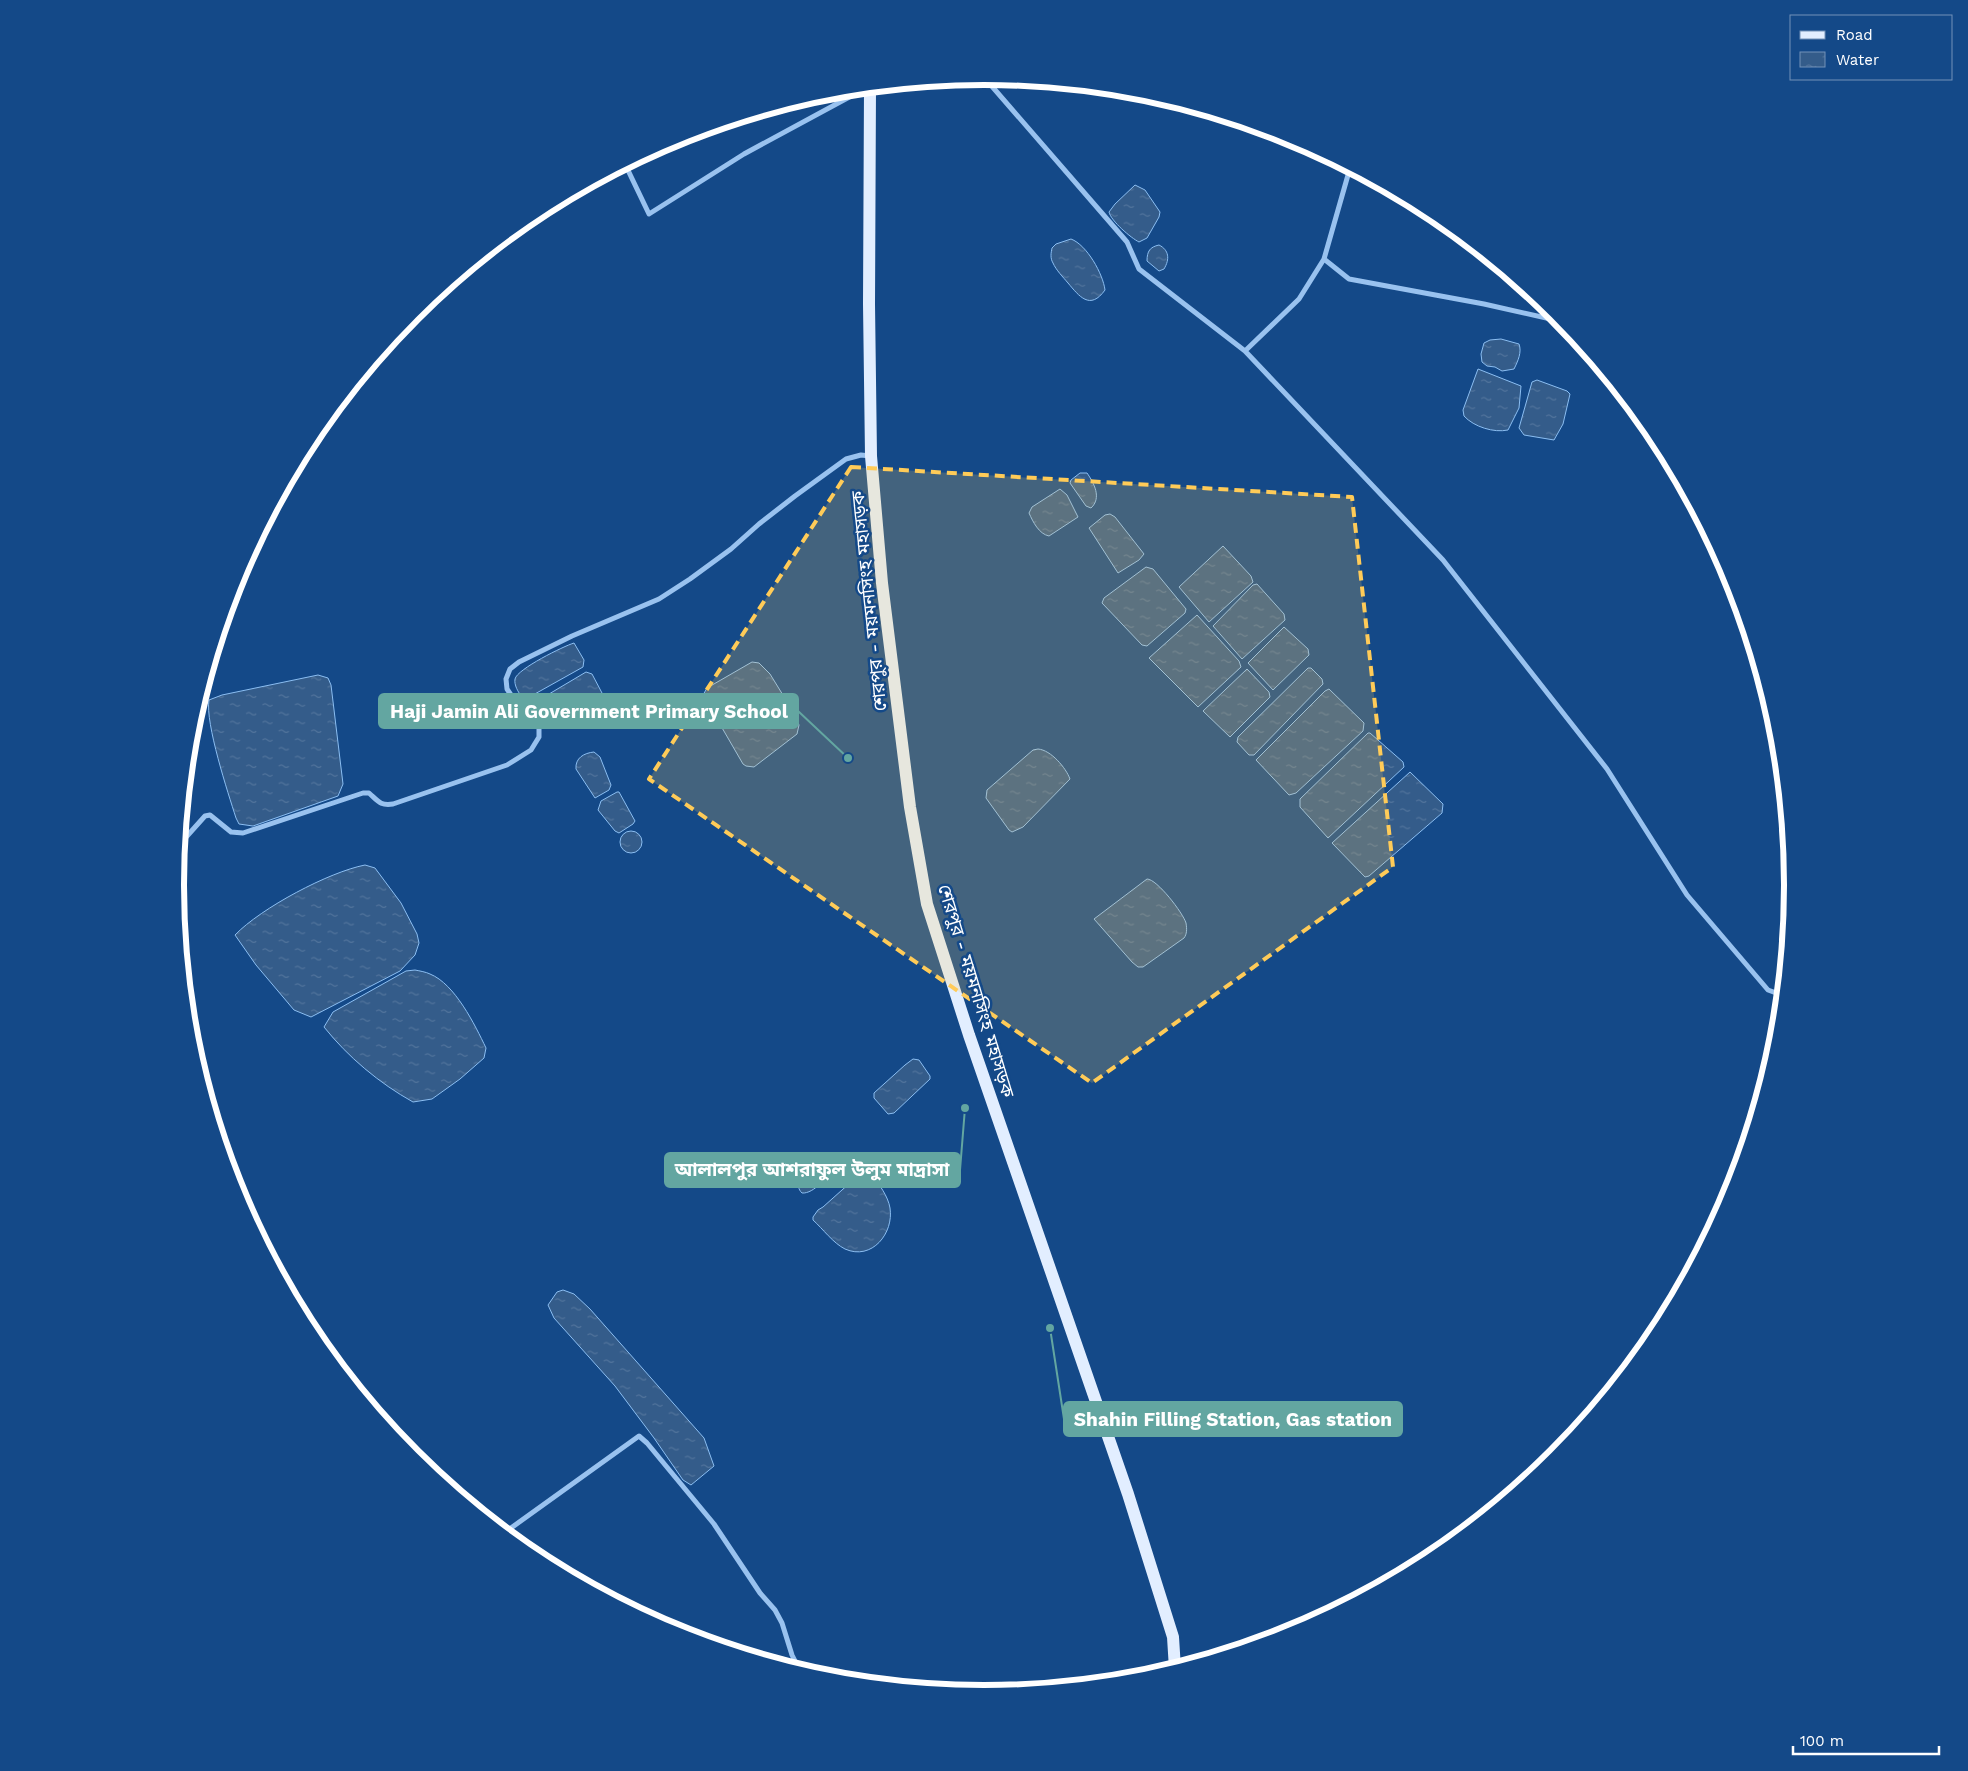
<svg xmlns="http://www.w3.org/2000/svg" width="1968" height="1771" font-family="'Work Sans','Noto Sans Bengali',sans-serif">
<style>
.water{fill:url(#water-ripples);stroke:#8bbef2}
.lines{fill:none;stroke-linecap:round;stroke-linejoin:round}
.street{stroke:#99c2ef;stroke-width:5}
.primary{stroke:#e2eeff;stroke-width:12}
.marked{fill:#ffcb58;fill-opacity:0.2;stroke:#ffcb58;stroke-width:4;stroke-dasharray:10 6;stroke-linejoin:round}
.labels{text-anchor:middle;stroke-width:5;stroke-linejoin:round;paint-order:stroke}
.street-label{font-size:18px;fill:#fff;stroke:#144988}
.rim{fill:none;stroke:#fff;stroke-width:6}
.leader{fill:none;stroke:#63a6a1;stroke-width:2}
.callout-dot{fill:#63a6a1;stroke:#144988;stroke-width:2}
.callout{fill:#63a6a1;stroke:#63a6a1;stroke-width:2}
.callout-label{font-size:19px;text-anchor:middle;font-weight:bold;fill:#fff}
</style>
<defs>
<pattern id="water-ripples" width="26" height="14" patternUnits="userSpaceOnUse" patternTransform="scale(1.25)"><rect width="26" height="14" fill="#345c8a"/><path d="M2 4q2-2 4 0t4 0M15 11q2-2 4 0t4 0" fill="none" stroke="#52749c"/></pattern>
</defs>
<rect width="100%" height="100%" fill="#144988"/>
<!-- water -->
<path class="water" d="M1135,185L1145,190L1160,212L1159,217L1147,238L1139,242C1131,238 1111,221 1109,212L1115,204Z
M1071,239C1087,245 1103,274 1105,290C1090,311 1079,296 1068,283C1063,277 1056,270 1053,263C1050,258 1051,253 1052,248L1056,244Z
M1159,245C1169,250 1170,259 1164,269L1159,271L1147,261C1147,251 1150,247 1159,245Z
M1501,339L1519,344C1522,352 1518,361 1514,369L1502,371L1495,367L1487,366L1482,362L1481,354L1484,343L1490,340Z
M1478,369L1521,386L1519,408L1508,430C1494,433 1474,427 1464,416L1463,410Z
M1537,380L1567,391L1570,394L1563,424L1554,440L1524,435L1519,428L1532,382Z
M1080,473H1087C1094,483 1102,498 1091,508L1086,506L1070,483L1071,480Z
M1060,489L1067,495L1078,517L1049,536C1039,534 1033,522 1029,513L1032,507Z
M1110,514L1115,517L1144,554L1139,560L1118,573L1089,528L1105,515Z
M1223,546L1251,576L1253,582L1209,622L1179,587Z
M1146,567L1153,569L1186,609L1185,613L1147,646L1142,645L1102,603L1104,598Z
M1257,584L1284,614L1285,620L1242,659L1213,626L1253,585Z
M1197,615L1239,661L1241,667L1198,707L1149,658Z
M1284,627L1308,649L1309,655L1273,690L1248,663Z
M574,643L584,660L583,667L533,695L529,697H522C518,692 514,685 515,679C517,669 564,646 574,643Z
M752,662L759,663L770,674L794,713L799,725L797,734L754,767L746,766L743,764L703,695L707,688Z
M1308,668H1311L1322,679L1323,684L1254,755H1249L1237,742L1238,737Z
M1247,669L1269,692L1270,697L1230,737L1203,711Z
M586,672L592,674L602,693V696L553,724L549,725C542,721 537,710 538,703L544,697Z
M318,675L328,678L331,685L343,784L338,796L253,826L239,824L236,818C228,793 205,723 209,700L222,695Z
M1329,689L1364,723L1363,731L1296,793L1289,795L1256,760L1325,691Z
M1368,733H1370L1403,762L1404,767L1328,838L1300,807V799Z
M1038,749C1051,750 1066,768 1070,779L1023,827L1012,832L1009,830L986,798L987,790L1033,750Z
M594,752L600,757L611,785L609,790L595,798L576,769C575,758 584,753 594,752Z
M1410,772L1443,804L1442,813L1369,876L1365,877L1332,843Z
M617,792H619L635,821L633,824L619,833L615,831L598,810L601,801Z
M620 842a11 11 0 1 1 22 0a11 11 0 1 1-22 0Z
M365,865L375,868L401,903L417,934L419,943L415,955L400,971L311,1017L294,1010L256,965L235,935C261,908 329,872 365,865Z
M1147,879C1157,879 1183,913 1186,923C1187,929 1187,934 1184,938L1143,967H1138L1132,962L1094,919Z
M415,970C420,971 426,972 430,974C455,984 475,1025 486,1048L484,1058L460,1079L432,1099L413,1102C379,1083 348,1057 324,1027L333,1012L406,971Z
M913,1059L919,1060L930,1076V1079L894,1113L888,1114L874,1098V1093L905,1065Z
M820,1160L831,1165C829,1176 814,1194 802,1193C794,1186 801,1172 808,1165C811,1162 816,1161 820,1160Z
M864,1172L871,1174C879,1184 888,1196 890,1208C894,1233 872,1261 845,1249C833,1243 823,1229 813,1220V1217L818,1210L823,1207L861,1173Z
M563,1290L574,1294L590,1309L704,1438L714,1466L691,1485L683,1480L654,1438L615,1386L554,1318L548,1305L557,1292Z"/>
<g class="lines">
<!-- street -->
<path class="street" d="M983,76L1127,242L1139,269L1245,351L1443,560L1607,769L1687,895L1768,990L1782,995
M625,164L649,214L744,154L866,88
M1324,259L1349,279L1484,304L1564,322
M1245,351L1299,299L1324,259L1350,168
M179,845L205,816L210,815L231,832L243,833L363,793H369C378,801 380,806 393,804L507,765L531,750L539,737V721L533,713L513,698L507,689L506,679L510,669L519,662L572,636L659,599L690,579L731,549L759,524L795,496L846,459L861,455L870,456
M504,1533L639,1436L647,1443L714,1524L760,1593L775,1610L782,1623L792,1655L800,1671"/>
<!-- primary -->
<path class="primary" d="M870,87L869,304L871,456L882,583L910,807L927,904L969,1035L1128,1494L1173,1637L1175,1669"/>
</g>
<!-- marked area -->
<path class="marked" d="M851,467L1352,497L1393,867L1092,1083L649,779Z"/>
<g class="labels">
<!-- street labels -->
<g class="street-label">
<text transform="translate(869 601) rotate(-96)" y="6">শেরপুর - ময়মনসিংহ মহাসড়ক</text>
<text transform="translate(976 991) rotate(73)" y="6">শেরপুর - ময়মনসিংহ মহাসড়ক</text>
</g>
</g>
<!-- crop -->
<path d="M0 0H1968V1771H0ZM184 885a800 800 0 1 1 1600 0a800 800 0 1 1-1600 0Z" fill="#144988" fill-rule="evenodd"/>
<path class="rim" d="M184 885a800 800 0 1 1 1600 0a800 800 0 1 1-1600 0Z"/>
<!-- callouts -->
<path class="leader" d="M848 758L798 711M965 1108L960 1170M1050 1328L1064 1419"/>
<g class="callout-dot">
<circle cx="848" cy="758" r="5"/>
<circle cx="965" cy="1108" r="5"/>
<circle cx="1050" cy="1328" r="5"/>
</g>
<g class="callout">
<rect x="379" y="694" width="419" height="34" rx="5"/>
<rect x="665" y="1153" width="295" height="34" rx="5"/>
<rect x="1064" y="1402" width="338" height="34" rx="5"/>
</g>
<g class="callout-label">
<text x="589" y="718">Haji Jamin Ali Government Primary School</text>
<text x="812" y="1176">আলালপুর আশরাফুল উলুম মাদ্রাসা</text>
<text x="1233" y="1426">Shahin Filling Station, Gas station</text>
</g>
<!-- legend -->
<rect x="1790" y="15" width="162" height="65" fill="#144988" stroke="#7292b8"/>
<rect x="1800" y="31" width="25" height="8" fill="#e2eeff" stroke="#7292b8"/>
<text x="1836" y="40" font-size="15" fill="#ffffff">Road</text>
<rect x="1800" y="52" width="25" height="15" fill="url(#water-ripples)" stroke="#7292b8"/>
<text x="1836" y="65" font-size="15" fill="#ffffff">Water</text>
<!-- scale -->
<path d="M1793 1746v8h146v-8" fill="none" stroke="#ffffff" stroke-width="2.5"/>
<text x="1800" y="1746" font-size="15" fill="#ffffff" stroke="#144988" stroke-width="4" paint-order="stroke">100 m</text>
</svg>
